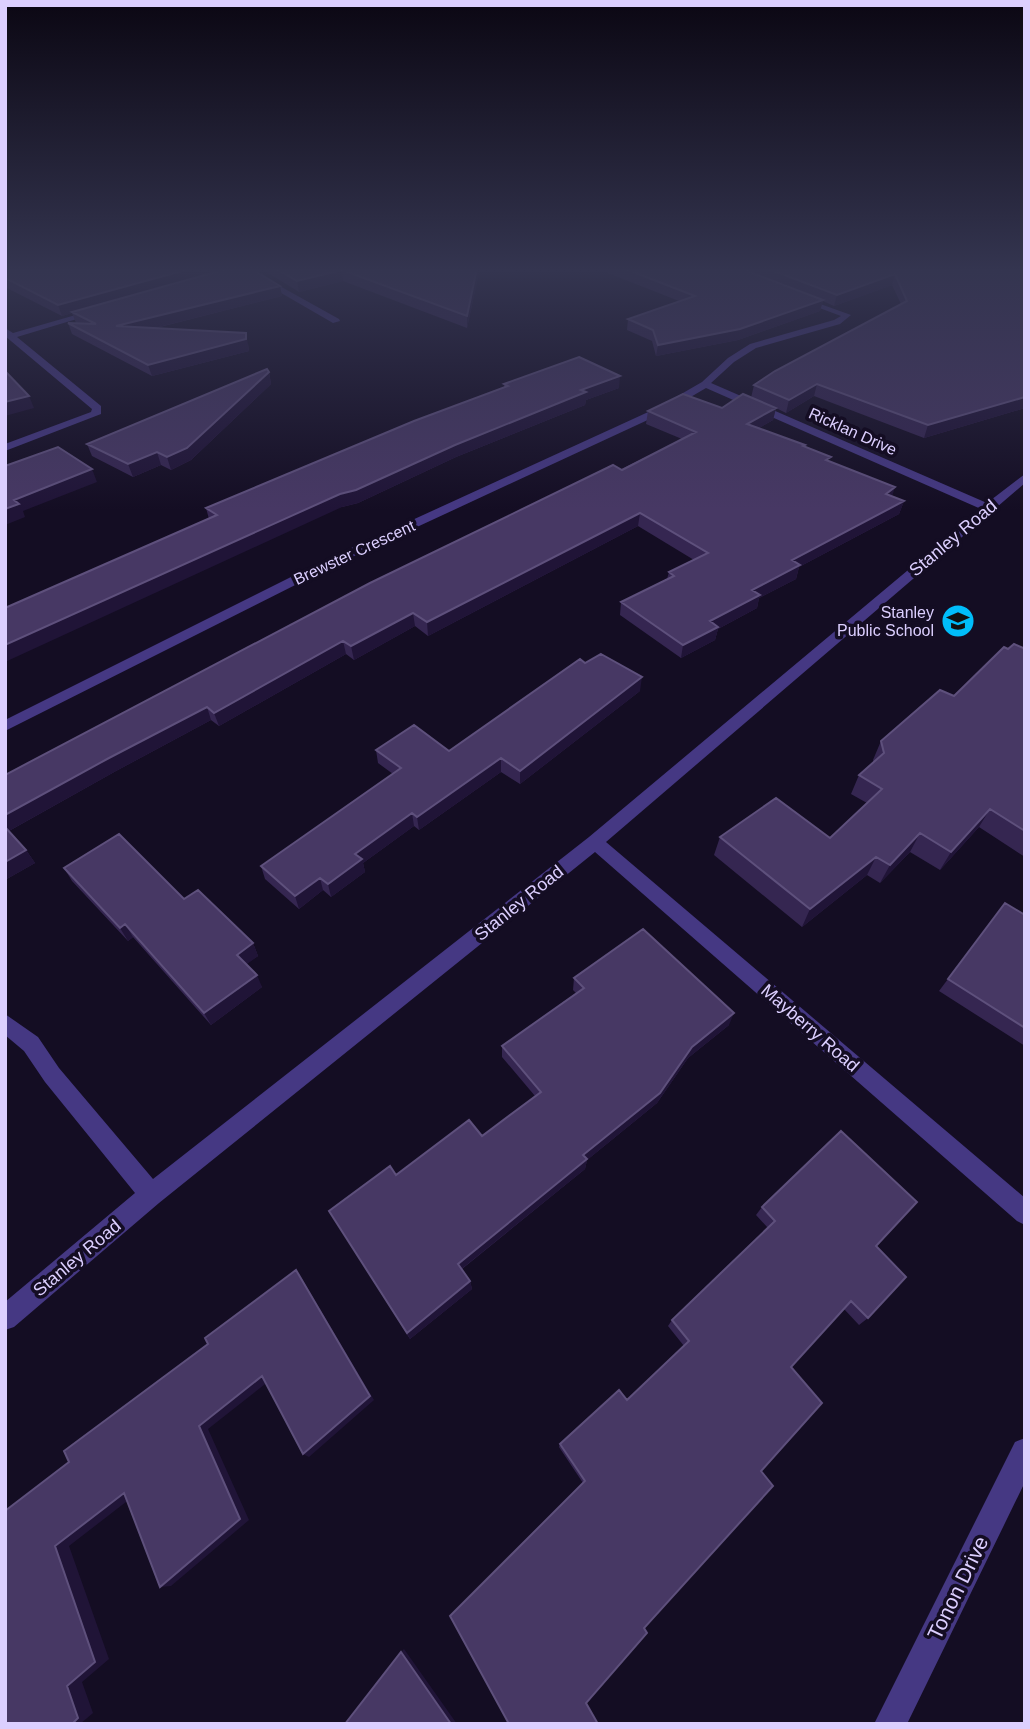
<svg xmlns="http://www.w3.org/2000/svg" width="1030" height="1729" font-family="Arial,sans-serif">
<style>
.lines{fill:none;stroke-linecap:round;stroke-linejoin:round}
.street{fill:#453883;fill-rule:evenodd}
.wall{fill:#352651}
.shaded-wall{fill:#201437}
.building{fill:#473864;stroke:#5e507c;stroke-width:2}
.labels{text-anchor:middle;stroke-width:7;stroke-linejoin:round;paint-order:stroke}
.far-street-label{font-size:16px;fill:#dccfff;stroke:#140d23}
.far-poi-label{font-size:16px;fill:#dccfff;stroke:#140d23;text-anchor:end}
.street-label{font-size:18px;fill:#dccfff;stroke:#140d23}
.near-street-label{font-size:21px;fill:#dccfff;stroke:#140d23}
</style>
<rect width="100%" height="100%" fill="#140d23"/>
<g class="lines">
<!-- street -->
<path class="street" d="M260,275L339,319L340,321L333,323L257,279Z
M798,296L851,315L840,324L756,348L734,362L711,383L987,503L1025,474V483L606,842L1025,1198V1225L1017,1221L595,852L159,1203L14,1327L5,1330V1302L135,1193L45,1082L24,1051L5,1035V1014L38,1037L59,1068L153,1179L589,837L981,509L706,388L665,412L335,565L5,731V720L327,559L657,408L702,382L728,358L750,344L834,320L841,316L798,300Z
M93,310L100,312L17,337L101,406V414L5,451V444L91,412L92,409L5,336V328L13,333Z
M1025,1438V1482L907,1724H874L1015,1442Z"/>
</g>
<!-- wall -->
<path class="wall" d="M5,268L280,286L282,296L156,328L248,344L249,351L152,376L72,334L68,323H76L72,313L62,316L5,287Z
M260,268H480L467,328L343,281L299,292Z
M595,268H1025V408L924,438L814,396L786,413L776,408L773,420L759,428L805,445L804,447L830,462L892,496L904,501L899,514L799,567L796,579L759,598L757,608L718,629L715,640L681,658L620,615L621,602L667,579L669,572L694,560L638,526L428,636L415,626L354,660L346,654L219,726L211,720L116,771L9,831L26,850L35,863L5,880V775L682,439L646,424L648,411L722,408L751,398L754,385L901,304L892,285L834,306L823,301L820,311L738,340L656,356L652,341L627,330L628,319L679,301Z
M269,372L271,384L191,460L171,470L161,465L133,477L92,456L87,444Z
M504,384L619,388L586,400L585,405L456,457L358,503L342,507L209,519L206,508L504,387Z
M1025,647V857L979,827L940,870L910,852L880,883L867,875L802,927L714,855L720,837L830,838L867,803L851,794L859,775L874,763L873,760L881,741L954,696L1008,649L1023,648Z
M640,691L520,784L501,772L419,830L414,826L363,863L365,872L331,897L323,890L299,909L265,879L261,866L393,774L378,763L376,750L449,751Z
M64,868L184,899L253,943L258,956L246,964L262,987L211,1025L133,937L128,941L72,881Z
M1005,903L1025,915V1046L939,991Z
M574,978L729,1025L688,1058L657,1103L587,1160L585,1169L462,1269L470,1281L472,1289L410,1339L329,1211L396,1175L482,1136L535,1096L502,1057V1046L576,993L573,990Z
M762,1207L876,1246L868,1318L859,1325L844,1309L791,1367L509,1724L583,1483L559,1447L560,1444L627,1400L684,1346L668,1326L672,1320L768,1228L756,1215Z"/>
<!-- shaded-wall -->
<path class="shaded-wall" d="M193,268H234L72,312V313L62,316L58,305Z
M477,268H480L467,328V316Z
M342,270L343,281L299,292L297,281Z
M895,274L892,285L834,306L837,295Z
M280,286L282,296L119,337L116,326Z
M823,300L820,311L738,340L656,356L658,345Z
M246,333L249,351L152,376L148,365Z
M269,372L271,384L191,460L171,470L167,457Z
M620,376L619,388L586,400L585,405L456,457L358,503L342,507L5,662V645L340,494L581,390Z
M817,384L814,396L786,413L789,400Z
M29,396L34,408L5,416V402Z
M1025,397V408L924,438L928,425Z
M776,408L773,420L745,436L747,424Z
M157,452L161,465L133,477L128,464Z
M92,469L97,482L23,511L25,517L5,525V509L14,500Z
M895,487L891,500L886,494Z
M904,501L899,514L799,567L796,579L759,598L757,608L718,629L715,640L681,658L683,645L710,621L792,560Z
M640,513L638,526L428,636L427,622Z
M413,613L415,626L354,660L351,646Z
M343,641L346,654L219,726L214,713Z
M642,677L640,691L520,784V771Z
M207,707L211,720L116,771L7,832L5,829V815L109,758Z
M501,758V772L419,830L417,817Z
M990,809L979,827L940,870L951,852Z
M412,813L414,826L363,863L365,872L331,897L328,884L355,854Z
M920,833L910,852L880,883L890,865Z
M26,850L35,863L5,880V862Z
M876,857L867,875L802,927L810,909Z
M320,878L323,890L299,909L295,896Z
M125,924L133,937L128,941L120,928Z
M253,943L258,956L243,967L237,955Z
M257,975L262,987L211,1025L204,1013Z
M734,1013L729,1025L688,1058L657,1103L587,1160L585,1169L459,1271L458,1264L583,1155L692,1047Z
M296,1270L301,1277L374,1400L309,1457L303,1454Z
M470,1281L472,1289L410,1339L407,1333Z
M262,1376L269,1381L208,1429L249,1520L171,1586L160,1587L199,1426Z
M124,1493L135,1495L69,1546L109,1659L82,1682L93,1713L80,1724H72L67,1686L55,1546Z
M404,1649L457,1724H451L401,1652Z"/>
<!-- building -->
<path class="building" d="M5,268H193L58,305L5,278Z
M230,268H250L280,286L116,326L246,333V339L148,365L68,323L96,324L72,312Z
M275,268H477L467,316L342,270L297,281Z
M623,268H739L823,300L740,329L658,345L653,330L628,319L695,296Z
M766,268H1015L1025,271V397L928,425L817,384L789,400L754,385L775,371L907,301L895,274L837,295Z
M579,357L620,376L581,390L586,392L455,445L356,490L340,494L5,645V608L217,515L206,508L414,421L508,386L504,384Z
M267,369L269,372L187,448L167,457L157,452L128,464L87,444Z
M5,371L29,396L5,402Z
M683,394L722,408L743,394L776,408L747,424L805,445L803,446L831,457L826,460L895,487L886,494L904,501L792,560L800,565L752,590L760,595L710,621L718,627L683,645L621,602L674,576L669,572L708,553L640,513L427,622L413,613L351,646L343,641L214,713L207,707L109,758L5,815V775L370,583L613,465L622,470L696,432L648,411Z
M58,447L92,469L14,500L19,504L5,509V466Z
M1014,644L1023,648L1025,647V831L990,809L951,852L920,833L890,865L876,857L810,909L720,837L776,798L830,838L882,789L859,775L884,753L881,741L940,690L954,696L1004,647L1008,649Z
M601,654L642,677L520,771L501,758L417,817L412,813L355,854L362,859L328,884L320,878L295,896L261,866L401,768L376,750L414,725L449,751L580,659L585,663Z
M5,827L26,850L5,862Z
M119,834L184,899L198,890L253,943L237,955L257,975L204,1013L125,924L120,928L64,868Z
M1005,903L1025,915V1028L948,979Z
M643,929L734,1013L692,1047L660,1093L583,1155L587,1159L458,1264L470,1281L407,1333L329,1211L390,1166L396,1175L469,1120L482,1136L541,1092L502,1046L584,988L574,978Z
M841,1131L917,1202L876,1246L906,1277L868,1318L851,1301L791,1367L822,1403L761,1471L773,1486L644,1628L647,1633L586,1703L598,1724H509L450,1616L585,1481L560,1444L619,1390L627,1400L689,1341L672,1320L775,1221L762,1207Z
M296,1270L370,1396L303,1454L262,1376L199,1426L240,1519L160,1587L124,1493L55,1546L95,1662L67,1686L78,1718L72,1724H5V1511L69,1462L64,1451L208,1344L205,1338Z
M401,1652L451,1724H345Z"/>
<!-- sky -->
<linearGradient id="sky" x2="0" y2="1"><stop stop-color="#0b0713"/><stop offset="0.53" stop-color="#343550"/><stop offset="1" stop-color="#343550" stop-opacity="0"/></linearGradient>
<rect width="1030" height="510" fill="url(#sky)"/>
<!-- icons -->
<defs>
<symbol id="school-disc" viewBox="-11 -11 22 22"><circle r="9.5" fill="#00bdfa" stroke="#140d23"/><path d="M0-5L7-2L0 1L-7-2ZM-4 1L0 2.5L4 1V4Q0 6-4 4Z" fill="#111"/></symbol>
</defs>
<g fill-rule="evenodd">
<use href="#school-disc" x="939" y="602" width="38" height="38"/>
</g>
<g class="labels">
<!-- far-street labels -->
<g class="far-street-label">
<text transform="translate(853 431) rotate(24)" y="6">Ricklan Drive</text>
<text transform="translate(354 552) rotate(-25)" y="6">Brewster Crescent</text>
</g>
<!-- far-poi labels -->
<g class="far-poi-label">
<text x="934" y="618">Stanley<tspan x="934" dy="18">Public School</tspan></text>
</g>
<!-- street labels -->
<g class="street-label">
<text transform="translate(953 538) rotate(-40)" y="6">Stanley Road</text>
<text transform="translate(519 903) rotate(-39)" y="6">Stanley Road</text>
<text transform="translate(810 1028) rotate(41)" y="6">Mayberry Road</text>
<text transform="translate(77 1258) rotate(-40)" y="6">Stanley Road</text>
</g>
<!-- near-street labels -->
<g class="near-street-label">
<text transform="translate(958 1588) rotate(-64)" y="7">Tonon Drive</text>
</g>
</g>
<!-- border -->
<rect width="1030" height="1729" fill="none" stroke="#dccfff" stroke-width="14"/>
</svg>
